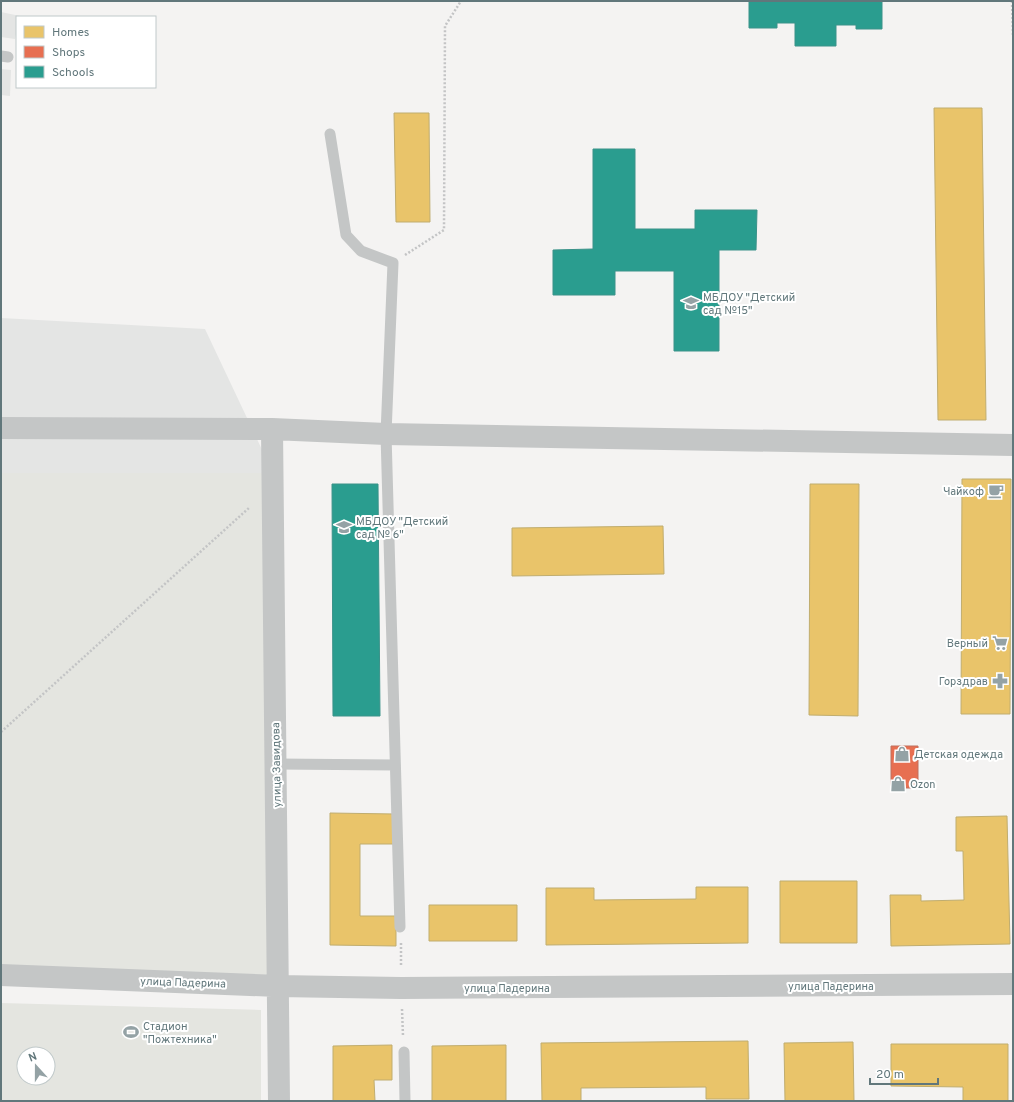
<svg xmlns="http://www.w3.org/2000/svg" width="1014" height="1102" font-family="Overpass,sans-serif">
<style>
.built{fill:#e4e5e4}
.green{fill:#e4e5e0;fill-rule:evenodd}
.homes{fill:#e9c46a;stroke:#c0ad6f}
.shops{fill:#e76f51;stroke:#bf715e}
.schools{fill:#2a9d8f;stroke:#3a9289}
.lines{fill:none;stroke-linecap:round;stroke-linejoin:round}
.path{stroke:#c3c4c5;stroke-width:2.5;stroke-dasharray:2 2;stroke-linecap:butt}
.service{stroke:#c4c6c6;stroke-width:11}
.minor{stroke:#c4c6c6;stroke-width:22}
.labels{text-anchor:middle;stroke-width:4;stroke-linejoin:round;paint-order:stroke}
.poi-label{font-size:11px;fill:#61777b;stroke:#fff;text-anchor:start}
.street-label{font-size:11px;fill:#61777b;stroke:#fff}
</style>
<rect width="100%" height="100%" fill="#f4f3f2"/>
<!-- built -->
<path class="built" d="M1,12L20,16L19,17H17V29L15,39L1,37Z
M1,69L11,70L10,96L1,95Z
M1,318L205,329L273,473H1Z"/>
<!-- green -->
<path class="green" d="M1,473H273L278,986L1,975Z
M1,1003L261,1010V1101H1ZM24,1054H48V1078H24Z"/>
<!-- homes -->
<path class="homes" d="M934,108H982L986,420H938Z
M394,113H429L430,222H396Z
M962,479H1011L1010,714H961Z
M810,484H859L858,716L809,715Z
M663,526L664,574L512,576V528Z
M330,813L395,814V844H360V916H396V946L330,945Z
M1007,816L1010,944L891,946L890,895H921V901L964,900L963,851H956V817Z
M780,881H857V943H780Z
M696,887H748V943L546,945V888H594V900L696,899Z
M429,905H517V941H429Z
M748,1041L749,1099H706V1087L581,1088V1101H542L541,1043Z
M853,1042L854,1101H785L784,1043Z
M891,1044H1008V1101H963V1087L891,1086Z
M392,1045V1080H374L375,1101H333V1046Z
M506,1045V1101H432V1046Z"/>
<!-- shops -->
<path class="shops" d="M891,746H918V788H891Z"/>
<!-- schools -->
<path class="schools" d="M749,1H882V29H856V25H836V46H795V23H777V28H749Z
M593,149H635V229H695V210H757L756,250H719V351H674V271H615V295H553V250L593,249Z
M332,484H378L380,716H333Z"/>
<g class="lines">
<!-- path -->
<path class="path" d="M1012,1L1013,37
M405,255L444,230L445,26L461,1
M1,732L250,507
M401,943V966
M402,1009L403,1036"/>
<!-- service -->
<path class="service" d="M1,56L8,57
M330,134L346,235L361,251L393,263L386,434L400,927
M276,764L395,765
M404,1052L405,1101"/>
<!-- minor -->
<path class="minor" d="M1,428L272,429L386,434L1013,445
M272,429L279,1101
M1,975L278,986L401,988L1013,984"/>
</g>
<!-- icons -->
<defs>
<symbol id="school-bare" viewBox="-9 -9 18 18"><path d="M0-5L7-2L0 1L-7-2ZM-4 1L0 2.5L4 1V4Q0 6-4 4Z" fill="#94a2a5" stroke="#fff" stroke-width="2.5" paint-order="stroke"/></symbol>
<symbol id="cafe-bare" viewBox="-9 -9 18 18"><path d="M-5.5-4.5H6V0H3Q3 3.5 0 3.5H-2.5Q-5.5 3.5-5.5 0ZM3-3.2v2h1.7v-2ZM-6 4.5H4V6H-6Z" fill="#94a2a5" stroke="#fff" stroke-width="2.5" paint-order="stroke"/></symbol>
<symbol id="supermarket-bare" viewBox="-9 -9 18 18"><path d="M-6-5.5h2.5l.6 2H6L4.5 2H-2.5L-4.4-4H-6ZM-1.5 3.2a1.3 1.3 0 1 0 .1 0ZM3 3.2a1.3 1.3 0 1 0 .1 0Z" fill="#94a2a5" stroke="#fff" stroke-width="2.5" paint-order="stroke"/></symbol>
<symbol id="pharmacy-bare" viewBox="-9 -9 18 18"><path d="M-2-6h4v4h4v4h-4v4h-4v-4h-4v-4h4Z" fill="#94a2a5" stroke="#fff" stroke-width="2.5" paint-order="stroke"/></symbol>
<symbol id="shop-bare" viewBox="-9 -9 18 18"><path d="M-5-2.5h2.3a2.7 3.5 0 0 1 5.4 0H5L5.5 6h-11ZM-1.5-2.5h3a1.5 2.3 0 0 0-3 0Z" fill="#94a2a5" stroke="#fff" stroke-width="2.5" paint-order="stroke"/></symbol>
<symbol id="stadium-bare" viewBox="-9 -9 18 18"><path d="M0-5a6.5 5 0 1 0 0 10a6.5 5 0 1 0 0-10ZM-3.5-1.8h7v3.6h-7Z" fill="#94a2a5" stroke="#fff" stroke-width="2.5" paint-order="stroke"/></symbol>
</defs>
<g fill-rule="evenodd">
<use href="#school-bare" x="680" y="292" width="22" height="22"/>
<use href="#cafe-bare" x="985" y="480" width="22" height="22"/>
<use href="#school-bare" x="333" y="516" width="22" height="22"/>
<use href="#supermarket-bare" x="989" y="632" width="22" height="22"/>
<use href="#pharmacy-bare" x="989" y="670" width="22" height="22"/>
<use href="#shop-bare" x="891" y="743" width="22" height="22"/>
<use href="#shop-bare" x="887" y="773" width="22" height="22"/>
<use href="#stadium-bare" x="120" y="1021" width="22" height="22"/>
</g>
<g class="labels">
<!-- poi labels -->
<g class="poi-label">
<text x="703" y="301">МБДОУ "Детский<tspan x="703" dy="13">сад №15"</tspan></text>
<text x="984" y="495" text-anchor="end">Чайкоф</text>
<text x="356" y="525">МБДОУ "Детский<tspan x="356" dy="13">сад № 6"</tspan></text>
<text x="988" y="647" text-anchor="end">Верный</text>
<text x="988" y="685" text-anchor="end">Горздрав</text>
<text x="914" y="758">Детская одежда</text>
<text x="910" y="788">Ozon</text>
<text x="143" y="1030">Стадион<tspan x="143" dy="13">"Пожтехника"</tspan></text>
</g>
<!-- street labels -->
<g class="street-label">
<text transform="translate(276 765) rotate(-91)" y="4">улица Завидова</text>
<text transform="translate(183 982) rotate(2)" y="4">улица Падерина</text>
<text x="831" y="990">улица Падерина</text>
<text x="507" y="992">улица Падерина</text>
</g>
</g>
<!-- border -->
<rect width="1014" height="1102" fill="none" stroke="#61777b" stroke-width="4"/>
<!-- legend -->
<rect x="16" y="16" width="140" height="72" fill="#ffffff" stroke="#c0c9ca"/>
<rect x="24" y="26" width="20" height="12" fill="#e9c46a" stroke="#c0c9ca"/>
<text x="52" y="36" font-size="12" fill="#61777b">Homes</text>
<rect x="24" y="46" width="20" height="12" fill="#e76f51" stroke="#c0c9ca"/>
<text x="52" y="56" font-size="12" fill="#61777b">Shops</text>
<rect x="24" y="66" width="20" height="12" fill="#2a9d8f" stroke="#c0c9ca"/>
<text x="52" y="76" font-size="12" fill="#61777b">Schools</text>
<!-- north arrow -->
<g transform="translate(36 1066) rotate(339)"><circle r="19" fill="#ffffff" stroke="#c0c9ca"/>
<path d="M0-3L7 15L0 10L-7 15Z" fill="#94a2a5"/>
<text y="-6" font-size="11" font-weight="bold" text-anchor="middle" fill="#61777b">N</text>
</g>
<!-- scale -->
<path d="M870 1078v6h68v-6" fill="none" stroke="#61777b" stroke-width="2"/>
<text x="876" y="1078" font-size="12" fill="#61777b" stroke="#ffffff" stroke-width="3" paint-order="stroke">20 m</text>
</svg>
